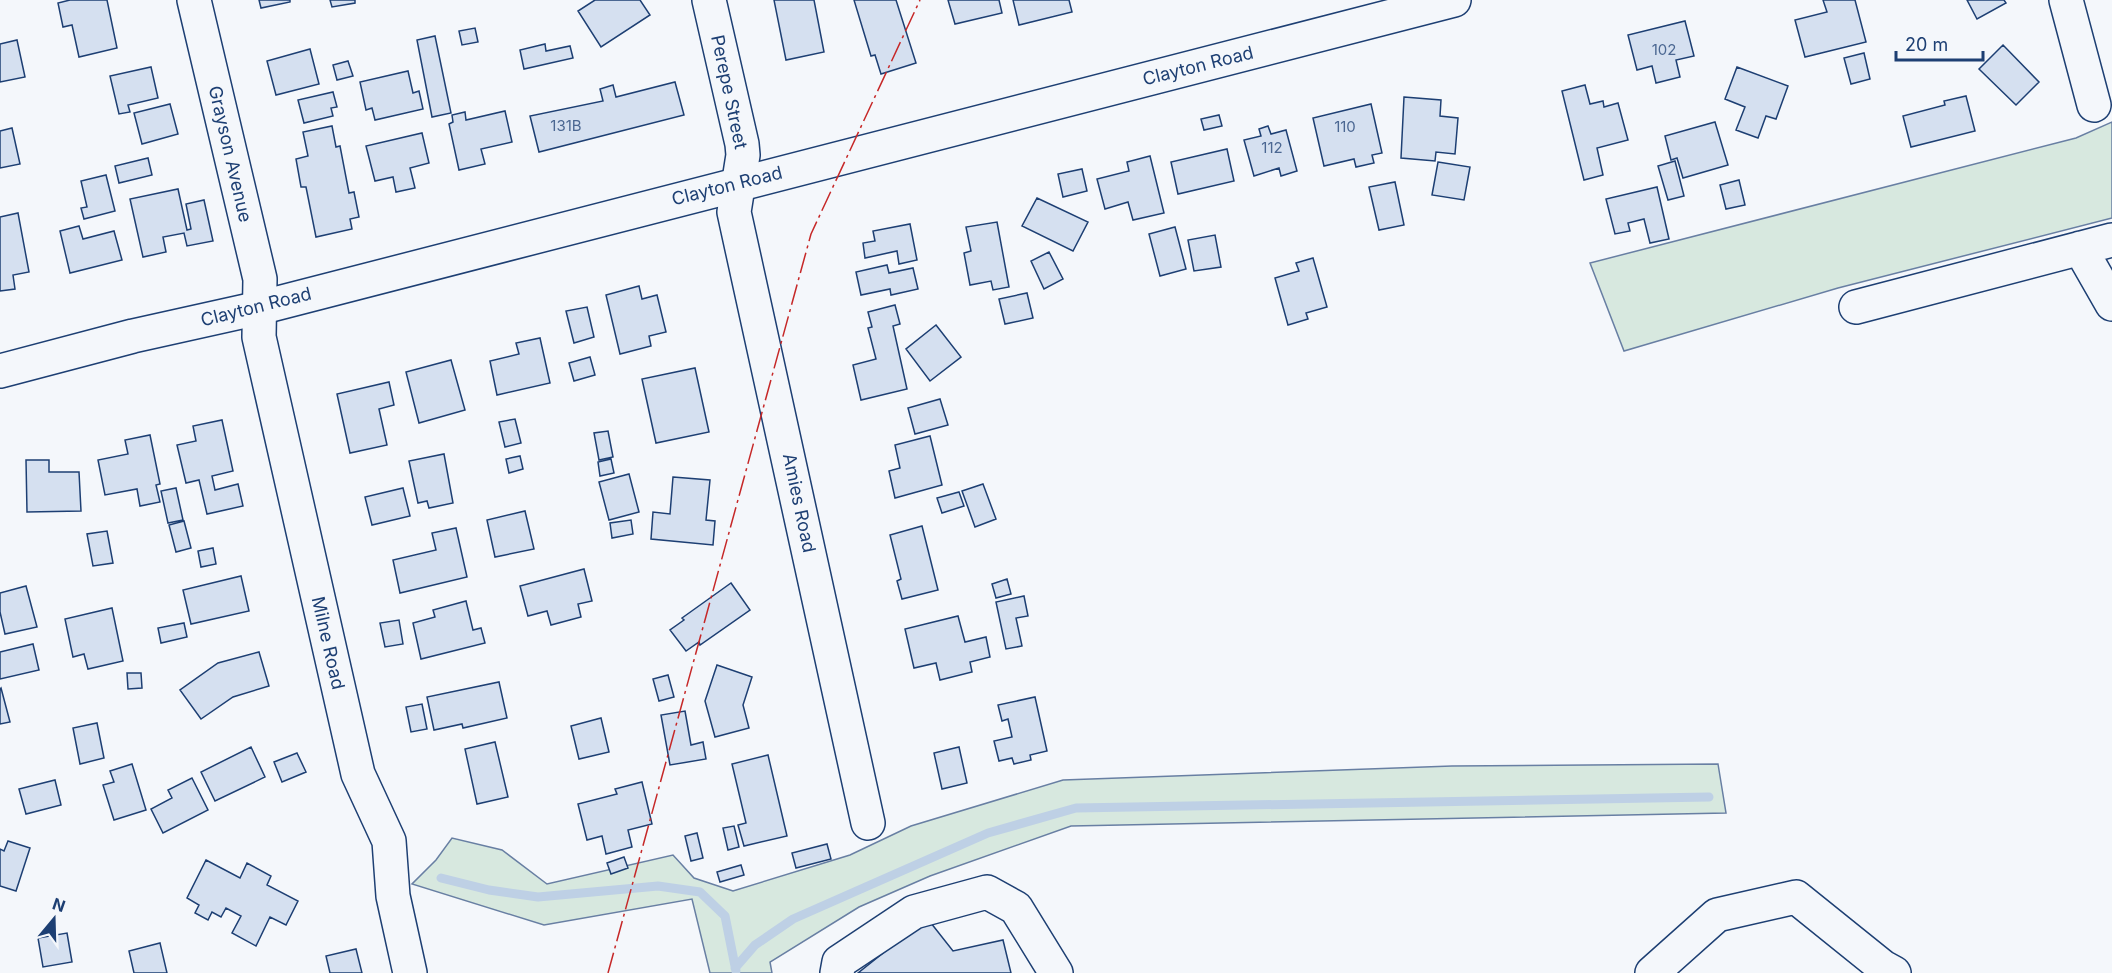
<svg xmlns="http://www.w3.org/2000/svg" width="2112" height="973" font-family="Inter,sans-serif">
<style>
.green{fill:#d7e8df;stroke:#687fa3;stroke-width:1.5}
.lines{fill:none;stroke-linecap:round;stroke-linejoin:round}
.stream{stroke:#bed0e5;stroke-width:9}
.building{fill:#d5e0f0;stroke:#1d3f73;stroke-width:1.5}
.minor-casing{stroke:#1d3f73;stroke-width:36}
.major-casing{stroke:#1d3f73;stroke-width:36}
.minor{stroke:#f4f7fb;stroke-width:33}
.major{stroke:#f4f7fb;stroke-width:33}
.power{stroke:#c62828;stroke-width:1.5;stroke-dasharray:21 4.5 3 4.5;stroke-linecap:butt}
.labels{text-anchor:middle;stroke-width:4.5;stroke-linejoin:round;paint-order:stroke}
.number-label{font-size:15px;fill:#4b6792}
.street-label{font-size:18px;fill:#1d3f73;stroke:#f4f7fb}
</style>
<rect width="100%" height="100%" fill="#f4f7fb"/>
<!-- green -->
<path class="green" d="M2112,122V218L1838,288L1624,351L1590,263L2076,138Z
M1718,764L1726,813L1071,826L930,876L859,907L770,962L772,973H710L692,899L544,925L412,884L436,860L452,838L502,850L547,884L673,855L694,878L733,891L850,855L911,826L1063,780L1452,766Z"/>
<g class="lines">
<!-- stream -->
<path class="stream" d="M441,878L489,890L538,897L658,886L700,892L725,916L736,971
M735,968L755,945L793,919L988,833L1076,808L1709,797"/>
</g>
<!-- building -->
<path class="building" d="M70,0H107L117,48L79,57L72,25L63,27L58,3Z
M259,0H290V2L261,8Z
M330,0H355V3L332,7Z
M595,0H640L650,15L601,47L578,11Z
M774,0H814L824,52L786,60Z
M854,0H896L916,63L881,74L875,55L871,56Z
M948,0H999L1002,13L955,24Z
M1013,0H1069L1072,12L1019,25Z
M1823,0H1855L1866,42L1805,57L1795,20L1827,12Z
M1967,0H2004L2006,3L1977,19Z
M1685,21L1694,56L1676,60L1680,77L1656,83L1652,66L1637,70L1628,35Z
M475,28L478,42L462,45L459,31Z
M435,36L451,113L432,117L417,40Z
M17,40L25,77L0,82V44Z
M545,44L546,51L570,46L573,58L524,69L520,50Z
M2003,45L2039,82L2016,105L1979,69Z
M310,49L319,84L276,95L267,61Z
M1864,53L1870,79L1851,84L1844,58Z
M348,61L353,76L337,80L333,65Z
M151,67L158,98L128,105L130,112L119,114L110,76Z
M1737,67L1788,86L1776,119L1766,116L1758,138L1736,130L1745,107L1725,99Z
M408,71L413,93L419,91L423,109L375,120L372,108L366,110L360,82Z
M675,82L684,115L539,152L530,116L603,101L600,89L613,85L616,97Z
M1585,85L1590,104L1603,101L1604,107L1618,103L1628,140L1597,148L1603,175L1584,180L1562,91Z
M333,92L337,107L331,108L333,116L304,123L298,100Z
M1966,96L1975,131L1911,147L1903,116L1945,105L1944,101Z
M1404,97L1441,100L1440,116L1458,118L1455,154L1436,152L1435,161L1401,158Z
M170,104L178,134L142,144L134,113Z
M1371,104L1382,153L1372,155L1374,163L1356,167L1354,159L1324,166L1313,118Z
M505,111L512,142L481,149L485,164L459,170L449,124L453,122L452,115L465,112L466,120Z
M1219,115L1222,126L1204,130L1201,119Z
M1715,122L1728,165L1683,178L1677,158L1671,160L1665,136Z
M332,126L336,147L340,146L349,193L354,192L359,217L350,219L352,229L316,237L306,187H301L296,159L308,156L303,132Z
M1268,126L1271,134L1286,130L1297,171L1281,176L1279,168L1254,176L1244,140L1261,136L1259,129Z
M12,128L20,164L0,168V131Z
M422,133L429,163L410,168L415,188L396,192L393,177L375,181L366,146Z
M1227,149L1234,181L1178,194L1171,162Z
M1150,156L1164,213L1133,220L1128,202L1105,209L1097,179L1129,171L1127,162Z
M148,158L152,175L119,183L115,166Z
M1675,161L1684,196L1668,200L1658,166Z
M1438,162L1470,167L1464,200L1432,195Z
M1082,169L1087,191L1063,197L1058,174Z
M106,175L115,211L84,219L81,208L87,207L81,181Z
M1739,180L1745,205L1726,209L1720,185Z
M1395,182L1404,225L1379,230L1369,187Z
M1657,187L1669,239L1650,243L1644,219L1628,223L1630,231L1615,234L1606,199Z
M178,189L187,230L191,229L186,204L204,200L213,241L187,246L184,233L163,237L166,252L143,257L130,199Z
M1037,198L1088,222L1073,251L1022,226Z
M18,213L29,272L13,275L15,289L0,291V217Z
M997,222L1009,287L993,290L991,281L970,285L964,253L971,251L966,227Z
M910,224L917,260L899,264L897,251L865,258L863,243L875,241L873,231Z
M79,226L83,239L114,231L122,260L70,273L60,231Z
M1175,227L1186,269L1160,276L1149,234Z
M1215,235L1221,267L1194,271L1188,240Z
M1049,252L1063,279L1044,289L1031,261Z
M1313,258L1327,307L1306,313L1308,319L1288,325L1275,278L1299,271L1296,263Z
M887,265L889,273L913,268L918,289L891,295L890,289L861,295L856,272Z
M639,286L642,299L657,295L666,332L649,336L651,346L620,354L606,295Z
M1027,293L1033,318L1005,324L999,299Z
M895,305L900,324L893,326L907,389L861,400L853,365L876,359L868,328L872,327L868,312Z
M587,307L594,337L574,343L566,311Z
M936,325L961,357L930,381L906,349Z
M540,338L550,383L497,395L490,361L519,354L516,343Z
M590,357L595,375L574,381L569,363Z
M451,360L465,410L419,423L406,372Z
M695,368L709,432L656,443L642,379Z
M389,382L394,405L379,409L387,445L350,453L337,394Z
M940,399L948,425L915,434L908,408Z
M515,419L521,443L505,447L499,422Z
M222,420L233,471L212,476L215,490L238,484L243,506L207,514L199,480L186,483L177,445L196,441L193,426Z
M608,431L613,457L599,460L594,433Z
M150,435L160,484L156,485L160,502L140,506L137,489L105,495L98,460L128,454L125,440Z
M930,436L942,485L895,498L889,471L900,468L895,445Z
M444,454L453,503L429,508L427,501L418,503L409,461Z
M520,456L523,469L509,473L506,459Z
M611,459L614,473L600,476L598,462Z
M26,460H49V472H79L81,511L27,512Z
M629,474L639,512L609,520L599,482Z
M673,477L710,480L706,520L715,521L713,545L651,539L653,512L670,514Z
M983,484L996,519L975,527L962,491Z
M176,488L183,520L168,523L161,491Z
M403,488L410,516L372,525L365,497Z
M959,492L964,506L942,513L937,498Z
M525,511L534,549L495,557L487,520Z
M631,520L633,534L612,538L610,523Z
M184,521L191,548L176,552L169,525Z
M922,526L938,590L902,599L897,581L901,579L890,535Z
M456,528L467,577L400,593L393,560L436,550L432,533Z
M107,531L113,563L93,566L87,534Z
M213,548L216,564L201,567L198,551Z
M584,569L592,601L578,604L581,617L551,625L547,611L528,616L520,586Z
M241,576L249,611L191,624L183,590Z
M1007,579L1011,594L996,598L992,584Z
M731,583L750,610L700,645L699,642L686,651L670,630L684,620L682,618Z
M26,586L37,627L5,634L0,612V593Z
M1024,596L1028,616L1016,618L1022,646L1006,649L996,602Z
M466,601L473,630L481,628L485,643L421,659L413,623L435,617L433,610Z
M112,608L123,661L88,669L84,654L73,657L65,619Z
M958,616L965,642L986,637L990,657L970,662L972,672L940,680L936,663L914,668L905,629Z
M399,620L403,644L385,647L380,623Z
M184,623L187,637L161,643L158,628Z
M33,644L39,670L0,679V652Z
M259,652L269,686L233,697L201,719L180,690L218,663Z
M717,665L752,677L743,705L749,728L715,737L705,701Z
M127,673H141L142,688L128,689Z
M668,675L674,697L659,701L653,679Z
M499,682L507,718L463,728L462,724L434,730L427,697Z
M1,688L10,722L0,724V689Z
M1035,697L1047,751L1030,755L1031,760L1014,764L1012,758L999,761L994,741L1012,737L1008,719L1002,721L998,705Z
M422,704L427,729L411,732L406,707Z
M685,711L691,745L703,742L706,759L670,765L661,715Z
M601,718L609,752L579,759L571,726Z
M97,723L104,758L80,764L73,728Z
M495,742L508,797L477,804L465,749Z
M251,747L265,777L215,801L201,772Z
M959,747L967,783L942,789L934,753Z
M297,753L306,772L282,782L274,762Z
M768,755L787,836L744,846L738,825L746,823L732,764Z
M132,764L146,810L114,820L103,785L114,782L110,771Z
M192,778L208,810L163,833L151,809L172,798L168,790Z
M55,780L61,805L26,814L19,789Z
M642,782L652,824L628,830L632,847L606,854L602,836L587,840L578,804L617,794L615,789Z
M734,826L739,847L728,850L723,828Z
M697,833L703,858L691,861L685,836Z
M8,841L30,848L16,891L0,886V849L4,851Z
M827,844L831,859L796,868L792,853Z
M624,857L628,868L611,874L607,863Z
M206,860L240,878L247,863L271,876L267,885L298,901L286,925L270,917L256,946L232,933L241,916L226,908L221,917L212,912L208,920L195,913L199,905L187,898Z
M741,865L744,875L720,882L717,872Z
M927,918L953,951L1003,940L1011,973H858Z
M67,933L72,962L43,967L38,938Z
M160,943L167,973H134L129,951Z
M356,949L362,973H330L326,956Z"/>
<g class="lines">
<defs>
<path id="minor" d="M194,0L260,279L259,337L358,774L389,841L393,896L410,973
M709,0L742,144L743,155L734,212L868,823
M2066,0L2094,105
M2080,248L2112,304
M1856,307L2112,240
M837,973L839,962L914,912L987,892L1016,908L1056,973
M1652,973L1717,915L1796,897L1883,967L1894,973"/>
<path id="major" d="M0,371L133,336L259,308L1454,0"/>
</defs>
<!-- minor casing -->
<use href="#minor" class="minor-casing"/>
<!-- major casing -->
<use href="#major" class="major-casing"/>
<!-- minor -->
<use href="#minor" class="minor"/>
<!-- major -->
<use href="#major" class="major"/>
<!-- power -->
<path class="power" d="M608,973L811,234L920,0"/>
</g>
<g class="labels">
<!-- number labels -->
<g class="number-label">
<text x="1664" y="55">102</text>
<text x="566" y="131">131B</text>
<text x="1345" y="132">110</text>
<text x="1272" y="153">112</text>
</g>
<!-- street labels -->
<g class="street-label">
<text transform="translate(1198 66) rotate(-14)" y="6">Clayton Road</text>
<text transform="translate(729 92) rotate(78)" y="6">Perepe Street</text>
<text transform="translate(230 154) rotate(77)" y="6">Grayson Avenue</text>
<text transform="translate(727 186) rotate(-14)" y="6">Clayton Road</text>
<text transform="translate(256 307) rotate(-14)" y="6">Clayton Road</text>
<text transform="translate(799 503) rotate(78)" y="6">Amies Road</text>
<text transform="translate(328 643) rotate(77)" y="6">Milne Road</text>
</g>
</g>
<!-- north arrow -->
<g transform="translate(54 919) rotate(19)" stroke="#f4f7fb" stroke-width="4.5" paint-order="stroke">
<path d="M0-4.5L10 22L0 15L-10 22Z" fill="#1d3f73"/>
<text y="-9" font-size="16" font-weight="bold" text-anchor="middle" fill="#1d3f73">N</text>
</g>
<!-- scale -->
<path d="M1896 51v9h87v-9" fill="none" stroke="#1d3f73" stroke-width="3"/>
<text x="1905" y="51" font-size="18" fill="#1d3f73" stroke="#f4f7fb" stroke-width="4.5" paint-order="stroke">20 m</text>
</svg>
